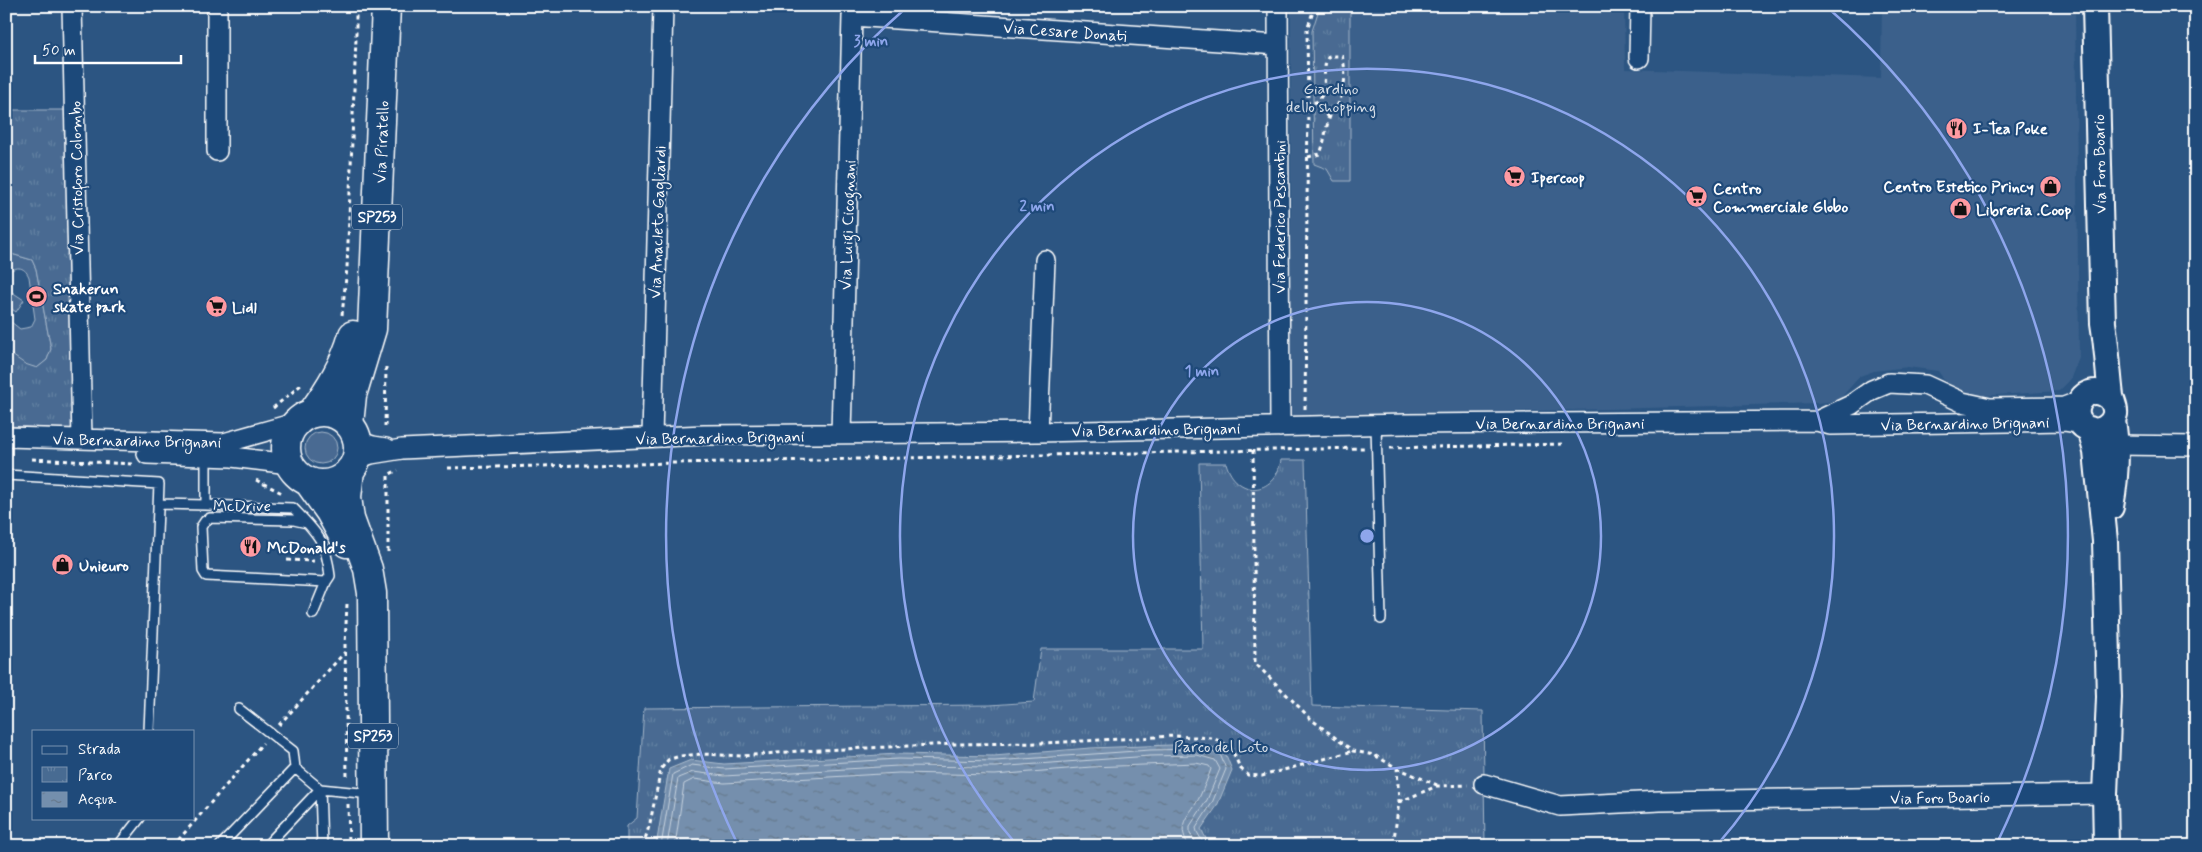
<svg xmlns="http://www.w3.org/2000/svg" width="2202" height="852" font-family="Mynerve,sans-serif">
<style>
.built{fill:#3b618b}
.green{fill:#486b92;stroke:#a4b5c8}
.park{fill:url(#park-tufts);stroke:#a4b5c8}
.water{fill:url(#water-ripples);stroke:#acbcce}
.lines{fill:none;stroke-linecap:round;stroke-linejoin:round}
.shore{stroke:#c7d2de;stroke-width:1}
.service-casing{stroke:#fff;stroke-width:12}
.minor-casing{stroke:#fff;stroke-width:22}
.tertiary-casing{stroke:#fff;stroke-width:28}
.primary-casing{stroke:#fff;stroke-width:31}
.path{stroke:#fff;stroke-width:3;stroke-dasharray:4 4;stroke-linecap:butt}
.service{stroke:#1f4a7a;stroke-width:9}
.minor{stroke:#1f4a7a;stroke-width:19}
.tertiary{stroke:#1f4a7a;stroke-width:24}
.primary{stroke:#1f4a7a;stroke-width:28}
.ring{fill:none;stroke:#8ea6ec;stroke-width:2.5}
.labels{text-anchor:middle;stroke-width:4.5;stroke-linejoin:round;paint-order:stroke}
.shield{fill:#1f4a7a;stroke:#bcc9d7;stroke-width:1}
.shield-label{font-size:15px;font-weight:bold;fill:#fff}
.street-label{font-size:16px;fill:#fff;stroke:#1f4a7a}
.park-label{font-size:16px;fill:#dae1e9;stroke:#1f4a7a}
.poi-label{font-size:16px;font-weight:bold;fill:#fff;stroke:#1f4a7a;text-anchor:start}
.centre{fill:#8ea6ec;stroke:#1f4a7a;stroke-width:2.5}
.ring-label{font-size:15px;text-anchor:middle;font-weight:bold;fill:#8ea6ec;stroke:#1f4a7a;stroke-width:4.5;stroke-linejoin:round;paint-order:stroke}
</style>
<defs>
<pattern id="park-tufts" width="24" height="20" patternUnits="userSpaceOnUse" patternTransform="scale(1.25)"><rect width="24" height="20" fill="#486b92"/><path d="M3 7l-1-3M5 7V3M7 7l1-3M15 17l-1-3M17 17v-4M19 17l1-3" fill="none" stroke="#6381a2"/></pattern>
<pattern id="water-ripples" width="26" height="14" patternUnits="userSpaceOnUse" patternTransform="scale(1.25)"><rect width="26" height="14" fill="#748fad"/><path d="M2 4q2-2 4 0t4 0M15 11q2-2 4 0t4 0" fill="none" stroke="#66788b"/></pattern>
</defs>
<rect width="100%" height="100%" fill="#2c5582"/>
<filter id="ink" filterUnits="userSpaceOnUse"><feTurbulence type="fractalNoise" baseFrequency=".02" numOctaves="2"/><feDisplacementMap in="SourceGraphic" scale="10" xChannelSelector="R" yChannelSelector="G"/><feConvolveMatrix kernelMatrix="1 2 1 2 8 2 1 2 1" color-interpolation-filters="sRGB"/></filter>
<g filter="url(#ink)">
<!-- built -->
<path class="built" d="M1291,6H1624L1625,69L1881,78L1882,6H2075L2079,357L2070,380L2059,391L1965,397L1948,385L1938,371L1908,367L1874,371L1860,376L1838,401L1817,403L1291,418Z"/>
<!-- green -->
<path class="green" d="M8,253L32,260L36,269L51,349L47,360L37,368L25,365L6,351V318L20,329L31,327L35,319L29,277C24,265 15,266 6,274V255Z
M6,288L24,300L16,312L6,305Z
M305 448a16 16 0 1 1 32 0a16 16 0 1 1-32 0Z"/>
<!-- park -->
<path class="park" d="M1320,6H1350V181H1334L1327,169L1314,164L1312,31Z
M6,110H67L72,429L6,426V351L25,364L37,368L47,360L51,349L36,269L32,260L8,253L6,255Z
M1281,460H1305L1312,706L1483,711L1485,846H627V826L637,818L644,708L990,705L1034,702L1041,649H1203L1199,463H1226C1236,498 1275,497 1281,460Z"/>
<!-- water -->
<path class="water" d="M1198,744L1224,750L1232,770L1217,806L1201,829L1210,846H656L669,769L691,760L724,764L898,754L994,756L1090,748Z"/>
<g class="lines">
<!-- shore -->
<path class="shore" d="M661,846L673,774L692,765L724,769L898,759L995,761L1150,750L1198,749L1220,754L1226,769L1212,803L1196,828L1197,832L1205,846
M667,846L678,778L693,772L724,776L898,766L995,767L1150,756L1197,755L1215,760L1220,769L1207,800L1190,826V833L1198,846
M675,846L684,784L694,779L724,783L899,773L995,775L1091,767L1196,763L1209,766L1211,769C1208,778 1204,787 1200,796C1191,816 1174,821 1189,846"/>
<defs>
<path id="service" d="M1376,425L1381,619
M206,456V505L293,508C317,533 326,540 330,576L326,582L313,614
M6,475L159,484L149,731
M159,504L206,505
M307,523L294,520L210,518L205,521L201,527L203,571L206,576L326,582
M239,709L293,751L295,768
M118,846L140,818
M220,846L295,768L320,789L322,846
M266,846L320,789L371,794"/>
<path id="minor" d="M72,6L82,439
M217,6V151
M1278,6L1280,427
M1639,58L1640,6
M1817,421L1851,405L1872,390L1889,383L1925,385L1962,402L1990,408L2064,407L2080,401
M1038,432L1045,260
M841,434L852,16L1278,45
M6,437L224,443L295,423
M652,437L663,6
M357,441L373,446L386,448
M2116,445L2196,446
M147,454L232,457L289,464
M356,459L371,454L402,449L704,435L1038,432L1406,424L1817,421L1830,425L2064,421L2082,424
M1484,784L1560,806L1660,801L2105,794"/>
<path id="tertiary" d="M2095,6L2103,323C2107,347 2108,371 2111,396C2112,402 2116,407 2115,414C2113,426 2099,434 2088,429C2062,416 2086,376 2111,399
M2090,429L2096,452L2105,541L2109,697L2105,794L2106,846
M2111,507C2116,479 2118,449 2113,421"/>
<path id="primary" d="M286 448a36 36 0 1 1 72 0a36 36 0 1 1-72 0Z
M312,413C330,388 345,364 353,335
M349,424L352,395L372,329L386,6
M350,470L347,497L350,519L368,569L372,593L374,846
M308,481L330,512L347,543"/>
</defs>
<!-- service casing -->
<use href="#service" class="service-casing"/>
<!-- minor casing -->
<use href="#minor" class="minor-casing"/>
<!-- tertiary casing -->
<use href="#tertiary" class="tertiary-casing"/>
<!-- primary casing -->
<use href="#primary" class="primary-casing"/>
<!-- path -->
<path class="path" d="M1316,102L1329,119
M1308,157L1320,154C1325,141 1325,131 1329,119C1330,115 1335,110 1337,106C1345,92 1347,71 1342,56H1329C1319,70 1331,91 1316,102L1308,103
M342,315L347,268L356,38V6
M386,367L385,428H388
M273,408L301,385
M1305,409L1308,104L1307,29L1315,6
M1390,448L1564,444
M1253,450L1255,663L1312,720L1353,751L1374,755L1397,768L1399,802L1393,846
M32,459L133,464
M448,468L1364,448
M256,480L282,493
M388,552V475L398,470
M287,560L314,561
M347,604L345,645L347,778
M279,725L345,652
M1397,768L1437,785
M1399,802L1437,786L1468,785
M348,804L349,845
M173,846L263,743
M643,846L650,823L661,769L668,760L680,756L702,754L742,756L799,751L955,744L1045,743L1175,736L1213,738L1231,747L1240,768L1248,775L1262,776L1353,751"/>
<!-- service -->
<use href="#service" class="service"/>
<!-- minor -->
<use href="#minor" class="minor"/>
<!-- tertiary -->
<use href="#tertiary" class="tertiary"/>
<!-- primary -->
<use href="#primary" class="primary"/>
</g>
</g>
<!-- distance rings -->
<g class="ring">
<circle cx="1367" cy="536" r="234"/>
<path d="M1017 845A467 467 0 1 1 1717 845"/>
<path d="M737 843A701 701 0 0 1 907 7M1827 7A701 701 0 0 1 1997 843"/>
</g>
<!-- icons -->
<defs>
<symbol id="restaurant-disc" viewBox="-11 -11 22 22"><circle r="9.5" fill="#ff9aa2" stroke="#1f4a7a"/><path d="M-5-6h1v4h1v-4h1v4h1v-4h1v5L-1.5 .5V6h-2V.5L-5-1ZM5-6V6H3V1.5H1.5Q1.5-4 5-6Z" fill="#111"/></symbol>
<symbol id="supermarket-disc" viewBox="-11 -11 22 22"><circle r="9.5" fill="#ff9aa2" stroke="#1f4a7a"/><path d="M-6-5.5h2.5l.6 2H6L4.5 2H-2.5L-4.4-4H-6ZM-1.5 3.2a1.3 1.3 0 1 0 .1 0ZM3 3.2a1.3 1.3 0 1 0 .1 0Z" fill="#111"/></symbol>
<symbol id="shop-disc" viewBox="-11 -11 22 22"><circle r="9.5" fill="#ff9aa2" stroke="#1f4a7a"/><path d="M-5-2.5h2.3a2.7 3.5 0 0 1 5.4 0H5L5.5 6h-11ZM-1.5-2.5h3a1.5 2.3 0 0 0-3 0Z" fill="#111"/></symbol>
<symbol id="stadium-disc" viewBox="-11 -11 22 22"><circle r="9.5" fill="#ff9aa2" stroke="#1f4a7a"/><path d="M0-5a6.5 5 0 1 0 0 10a6.5 5 0 1 0 0-10ZM-3.5-1.8h7v3.6h-7Z" fill="#111"/></symbol>
</defs>
<g fill-rule="evenodd">
<use href="#restaurant-disc" x="1944" y="116" width="25" height="25"/>
<use href="#supermarket-disc" x="1502" y="164" width="25" height="25"/>
<use href="#shop-disc" x="2038" y="174" width="25" height="25"/>
<use href="#supermarket-disc" x="1684" y="184" width="25" height="25"/>
<use href="#shop-disc" x="1948" y="196" width="25" height="25"/>
<use href="#stadium-disc" x="24" y="284" width="25" height="25"/>
<use href="#supermarket-disc" x="204" y="294" width="25" height="25"/>
<use href="#restaurant-disc" x="238" y="534" width="25" height="25"/>
<use href="#shop-disc" x="50" y="552" width="25" height="25"/>
</g>
<g class="labels">
<!-- shield labels -->
<g class="shield">
<rect x="352" y="204.5" width="50" height="25" rx="4"/>
<rect x="348" y="723.5" width="50" height="25" rx="4"/>
</g>
<g class="shield-label">
<text x="377" y="222">SP253</text>
<text x="373" y="741">SP253</text>
</g>
<!-- street labels -->
<g class="street-label">
<text transform="translate(1065 31) rotate(4)" y="6">Via Cesare Donati</text>
<text transform="translate(381 142) rotate(-88)" y="6">Via Piratello</text>
<text transform="translate(2099 164) rotate(-91)" y="6">Via Foro Boario</text>
<text transform="translate(76 178) rotate(-91)" y="6">Via Cristoforo Colombo</text>
<text transform="translate(1279 217) rotate(-90)" y="6">Via Federico Pescantini</text>
<text transform="translate(657 222) rotate(-88)" y="6">Via Anacleto Gagliardi</text>
<text transform="translate(847 225) rotate(-88)" y="6">Via Luigi Cicognani</text>
<text x="1560" y="429">Via Bernardino Brignani</text>
<text transform="translate(1965 423) rotate(-1)" y="6">Via Bernardino Brignani</text>
<text transform="translate(1156 429) rotate(-1)" y="6">Via Bernardino Brignani</text>
<text transform="translate(720 437) rotate(-1)" y="6">Via Bernardino Brignani</text>
<text transform="translate(137 440) rotate(1)" y="6">Via Bernardino Brignani</text>
<text x="242" y="511">McDrive</text>
<text transform="translate(1940 797) rotate(-1)" y="6">Via Foro Boario</text>
</g>
<!-- park labels -->
<g class="park-label">
<text x="1331" y="94">Giardino<tspan x="1331" dy="18">dello shopping</tspan></text>
<text x="1221" y="752">Parco del Loto</text>
</g>
<!-- poi labels -->
<g class="poi-label">
<text x="1973" y="134">I-Tea Poke</text>
<text x="1531" y="183">Ipercoop</text>
<text x="2034" y="192" text-anchor="end">Centro Estetico Princy</text>
<text x="1713" y="194">Centro<tspan x="1713" dy="18">Commerciale Globo</tspan></text>
<text x="1976" y="215">Libreria .Coop</text>
<text x="53" y="294">Snakerun<tspan x="53" dy="18">skate park</tspan></text>
<text x="232" y="313">Lidl</text>
<text x="267" y="553">McDonald's</text>
<text x="79" y="571">Unieuro</text>
</g>
</g>
<circle cx="1367" cy="536" r="8" class="centre"/>
<g class="ring-label">
<text x="871" y="46">3 min</text>
<text x="1037" y="211">2 min</text>
<text x="1202" y="376">1 min</text>
</g>
<!-- margin -->
<rect width="2202" height="852" fill="none" stroke="#1f4a7a" stroke-width="25"/>
<rect x="12" y="12" width="2177" height="827" fill="none" stroke="#fff" stroke-width="2" filter="url(#ink)"/>
<!-- legend -->
<rect x="32" y="730" width="162" height="90" fill="#1f4a7a" stroke="#7992af"/>
<rect x="42" y="746" width="25" height="8" fill="#1f4a7a" stroke="#7992af"/>
<text x="78" y="754" font-size="15" fill="#ffffff">Strada</text>
<rect x="42" y="767" width="25" height="15" fill="url(#park-tufts)" stroke="#7992af"/>
<text x="78" y="780" font-size="15" fill="#ffffff">Parco</text>
<rect x="42" y="792" width="25" height="15" fill="url(#water-ripples)" stroke="#7992af"/>
<text x="78" y="804" font-size="15" fill="#ffffff">Acqua</text>
<!-- scale -->
<path d="M35 55v8h146v-8" fill="none" stroke="#ffffff" stroke-width="2.5"/>
<text x="42" y="55" font-size="15" fill="#ffffff" stroke="#1f4a7a" stroke-width="4" paint-order="stroke">50 m</text>
</svg>
